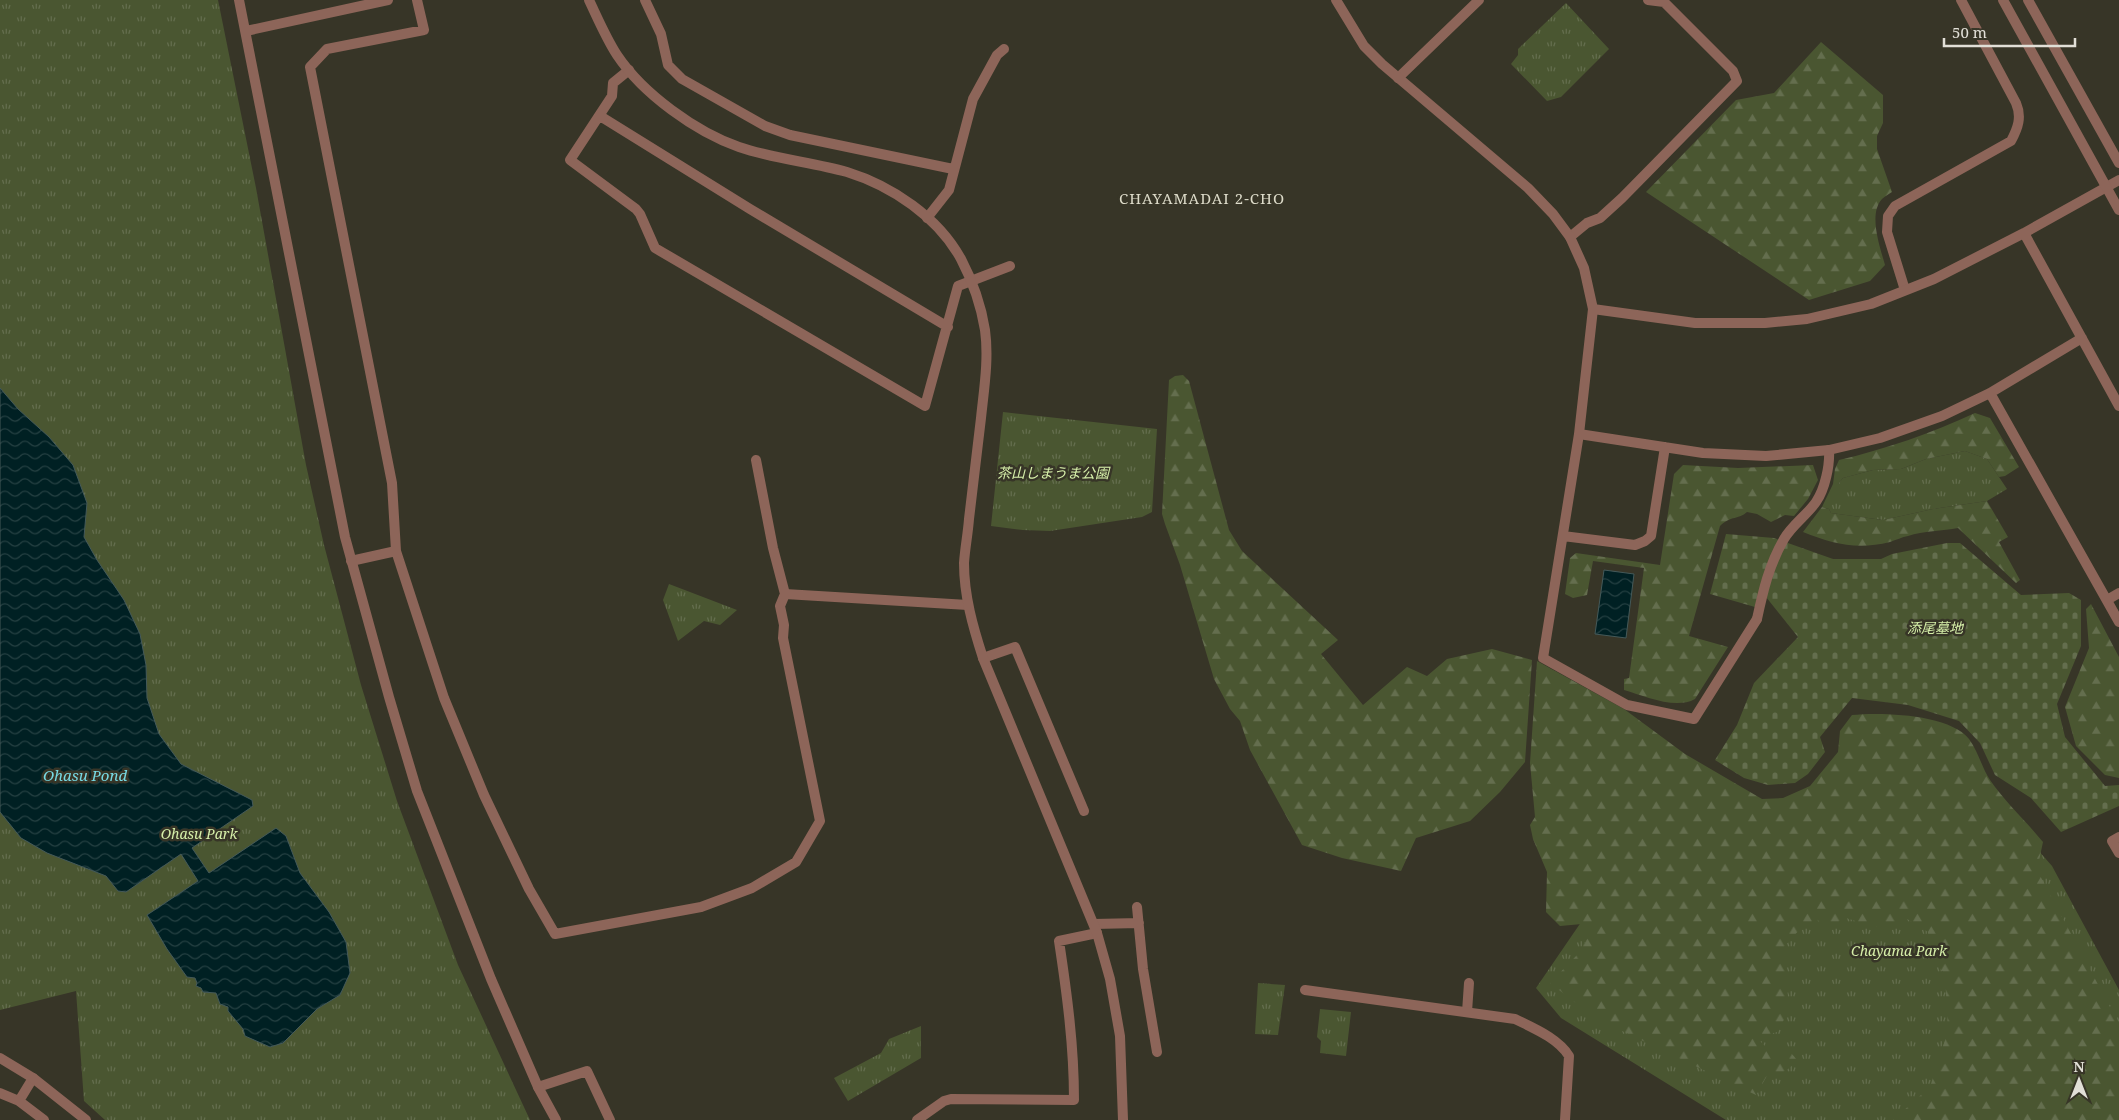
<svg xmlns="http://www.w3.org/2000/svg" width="2119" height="1120" font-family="'Noto Serif','Noto Sans JP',serif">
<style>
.grass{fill:url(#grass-tufts)}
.forest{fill:url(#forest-firs)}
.cemetery{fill:url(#cemetery-stones)}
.water{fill:url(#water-waves);stroke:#445959}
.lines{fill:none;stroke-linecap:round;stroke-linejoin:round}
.service{stroke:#8d6559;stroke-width:10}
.minor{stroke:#8d6559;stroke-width:10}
.tertiary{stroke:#8d6559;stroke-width:10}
.labels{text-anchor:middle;stroke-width:5;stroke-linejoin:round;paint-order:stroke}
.park-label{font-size:14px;font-style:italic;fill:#d6efa9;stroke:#373527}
.neighbourhood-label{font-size:15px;letter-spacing:1px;fill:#dddbc9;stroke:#373527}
.water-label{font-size:15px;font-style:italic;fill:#77dae4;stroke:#373527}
</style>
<defs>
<pattern id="grass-tufts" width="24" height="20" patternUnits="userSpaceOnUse" patternTransform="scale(1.25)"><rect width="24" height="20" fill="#4a5631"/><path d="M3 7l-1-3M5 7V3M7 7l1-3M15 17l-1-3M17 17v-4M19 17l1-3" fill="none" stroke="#646e4e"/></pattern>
<pattern id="forest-firs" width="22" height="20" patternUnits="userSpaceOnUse" patternTransform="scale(1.25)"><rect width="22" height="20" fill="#4a5631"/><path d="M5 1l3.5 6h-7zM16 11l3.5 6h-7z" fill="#646e4e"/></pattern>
<pattern id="cemetery-stones" width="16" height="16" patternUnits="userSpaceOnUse" patternTransform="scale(1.25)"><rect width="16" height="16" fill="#4a5631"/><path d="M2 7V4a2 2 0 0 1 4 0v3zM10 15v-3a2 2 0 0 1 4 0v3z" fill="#646e4e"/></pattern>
<pattern id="water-waves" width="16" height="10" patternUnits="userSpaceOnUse" patternTransform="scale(1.25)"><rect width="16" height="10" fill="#002023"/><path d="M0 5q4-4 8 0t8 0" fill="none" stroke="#254042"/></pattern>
</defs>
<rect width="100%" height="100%" fill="#373527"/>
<!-- grass -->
<path class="grass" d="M0,0H218L256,188L306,465L324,545L361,685L397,801L458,965L530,1120H105L84,1101L76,991L0,1010Z
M1566,3L1609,49L1561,97L1547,101L1511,64L1518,55V49Z
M1003,412L1157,429L1152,512L1142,517L1050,531L1023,530L991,526Z
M1965,451L1987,459L2007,489L1987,501L1933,509L1883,520L1831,513L1829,509L1822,507L1833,484H1838L1843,478L1873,470L1901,469L1926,459Z
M669,584L737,610L720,625L704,621L678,641L663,600Z
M1949,749L2052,866L2119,990V1120H1726L1561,1018L1536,988L1690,763L1793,819Z
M1258,983L1285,985L1278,1035L1255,1034Z
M1320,1009L1351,1012L1346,1056L1320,1053L1321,1041L1317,1037Z
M921,1026V1058L848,1101L834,1078L881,1053L889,1039Z"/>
<!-- forest -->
<path class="forest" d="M1821,42L1883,95V123L1877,136V149L1892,192C1889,194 1885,196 1882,199C1868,214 1880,247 1885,265L1870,281L1809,300L1646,192L1736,100L1774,93Z
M1183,375L1189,381L1229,530L1242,551L1338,640L1321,654L1363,705L1407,667L1427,676L1447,659L1492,649L1532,660L1525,762L1500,792L1470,821L1416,838L1401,871L1342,858L1302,845L1250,750L1240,721L1230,709L1214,679L1180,565L1165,524L1162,514L1169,380L1175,376Z
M1975,413L1990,418L2019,467L2005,476L1999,477L1987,459L1965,451L1926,459L1901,469L1873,470L1843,478L1838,484H1833L1835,469L1839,460C1886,449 1932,433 1975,413Z
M1683,465L1738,468L1813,465L1818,480L1808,499L1794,516L1785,515L1771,522L1757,514L1747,512C1738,520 1732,515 1720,526L1689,636L1728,647L1695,699C1675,710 1645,696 1624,690V679L1629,678L1644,568L1593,561L1587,595L1573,598L1565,594L1570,558L1576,553L1660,565L1674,474Z
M1987,501L2008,537L1999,542L2020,580L2016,583L1958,528C1943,531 1923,531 1908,536C1902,537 1896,540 1890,542C1857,550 1833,544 1803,532L1822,507L1829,509L1831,513L1883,520L1933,509Z
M2091,604L2119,657V778L2105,775L2076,746L2065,707L2089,648L2086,609Z
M1537,661L1624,709L1685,754L1762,799L1783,798L1810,786L1838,752L1840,731L1852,715C1881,712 1950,714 1969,739C1978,751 1982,768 1990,780C2005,802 2026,821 2043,842L2037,870L2119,1024V1120H1893L1930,1087L1948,1031L1945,974L1930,957L1928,932L1904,917L1891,927L1871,926L1843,917L1835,926H1826L1816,919L1800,929L1784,947L1789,1011L1777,1032L1762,1036L1760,1041L1766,1047C1780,1047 1788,1047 1796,1059C1789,1071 1782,1075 1768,1074L1756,1095L1595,1018L1550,983L1578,954L1589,935L1582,924L1560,926L1546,912L1547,872L1533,839L1530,825L1535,817L1530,763Z"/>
<!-- cemetery -->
<path class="cemetery" d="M1726,534L1774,538L1833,559H1881L1892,554L1947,543H1960L2021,595L2069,593L2081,600V646L2057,704L2065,737L2105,786L2119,785V806L2061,832L2031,798L1995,775L1980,743L1959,721L1908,705L1852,698L1820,737L1825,752L1808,774L1795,783L1768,785L1744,778L1715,760L1737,725L1754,683L1798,637L1766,597L1755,607L1710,594Z"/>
<!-- water -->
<path class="water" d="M0,388L18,409L49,437L73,465L87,503L84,537L97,560L124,600L140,634L146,665L147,698L159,734L181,764L252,800L253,806L192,848L209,873L276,828L286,836L300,873L329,912L346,942L350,973L340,995L317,1009L283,1043L270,1047L245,1036L243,1029L228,1011V1007L220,1004L216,993L203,992L201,988L196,986L197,983L195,978L187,977L167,949L147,915L198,881L181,854L126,892L118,891L106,876L47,853L21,838L0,812Z
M1604,570L1634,574L1626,638L1595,634Z"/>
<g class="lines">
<!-- service -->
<path class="service" d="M417,0L424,30L327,49L310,67L392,483L396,551L444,698L484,795L529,889L555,934L701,907L752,888L796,862L820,821L783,638L784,625L780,606L785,594L968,605
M645,0L661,34L668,65L682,79L765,126L790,135L953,169
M629,70L613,83L612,96L570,160L636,209L640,214L655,248L925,406L958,286L1010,266
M1398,78L1479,0
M600,116L750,209L948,327
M927,218L949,190L973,99L997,55L1004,49
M1570,237L1587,223L1600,218L1622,198L1737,81L1733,71L1664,2L1648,0
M1905,290L1887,232L1888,216L1895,206L2011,141C2018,128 2022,117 2016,103L1961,0
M756,460L773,548L785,594
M351,561L396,551
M1757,619C1763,591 1769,565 1784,539C1792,525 1807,515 1816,502C1825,489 1830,465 1829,450
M983,658L1015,647L1084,811
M1137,907L1143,969L1157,1052
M1094,924L1139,923
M1467,1012L1469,983
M538,1087L587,1071L610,1120
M0,1093L19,1101L33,1078
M19,1101L44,1120
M917,1120L944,1101L951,1099L1074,1100C1074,1046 1067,994 1059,941L1097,933"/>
<!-- minor -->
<path class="minor" d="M589,0C598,19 606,38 617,55C643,94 696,132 739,147C774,159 812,162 847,172C892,186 938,217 961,259C972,280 981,305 985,330C989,359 984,389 981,418C977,452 973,485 969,519C968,533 965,548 964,563C964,596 973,627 983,658L1097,933L1110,979L1120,1036L1123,1120
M1336,0L1364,46L1382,64L1528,188L1553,214L1570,237L1584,268L1593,309L1579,434L1543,658L1627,705L1694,719L1757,619
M2024,233L2119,406
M1593,309L1695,323H1765L1807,319L1871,304L1934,279L2024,233L2119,180
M1990,393L2119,622
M1579,434L1703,453L1766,456L1829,450L1880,438L1942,416L1990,393L2082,338
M1563,536L1635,545L1645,541L1651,536L1665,447
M2107,600L2119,593
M2119,837L2112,841L2119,853
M1305,990L1515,1019C1533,1028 1558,1038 1569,1056L1565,1120"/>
<!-- tertiary -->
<path class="tertiary" d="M239,0L345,537L389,697L417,791L491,979L538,1087L556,1120
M2003,0L2119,210
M2028,0L2119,163
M246,31L388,0
M0,1058L33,1078L86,1120"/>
</g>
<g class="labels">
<!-- park labels -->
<g class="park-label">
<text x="1053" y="478">茶山しまうま公園</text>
<text x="1935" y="633">添尾墓地</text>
<text x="199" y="839">Ohasu Park</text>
<text x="1899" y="956">Chayama Park</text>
</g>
<!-- neighbourhood labels -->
<g class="neighbourhood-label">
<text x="1202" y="204">CHAYAMADAI 2-CHO</text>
</g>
<!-- water labels -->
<g class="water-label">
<text x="85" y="781">Ohasu Pond</text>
</g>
</g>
<!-- north arrow -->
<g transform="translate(2079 1080)" stroke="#373527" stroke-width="4" paint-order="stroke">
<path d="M0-4L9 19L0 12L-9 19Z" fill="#e1dfd7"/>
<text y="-8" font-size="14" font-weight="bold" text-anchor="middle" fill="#e1dfd7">N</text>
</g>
<!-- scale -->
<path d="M1944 38v8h131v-8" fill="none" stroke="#e1dfd7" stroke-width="2.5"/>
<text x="1952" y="38" font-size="15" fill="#e1dfd7" stroke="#373527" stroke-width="4" paint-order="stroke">50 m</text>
</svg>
